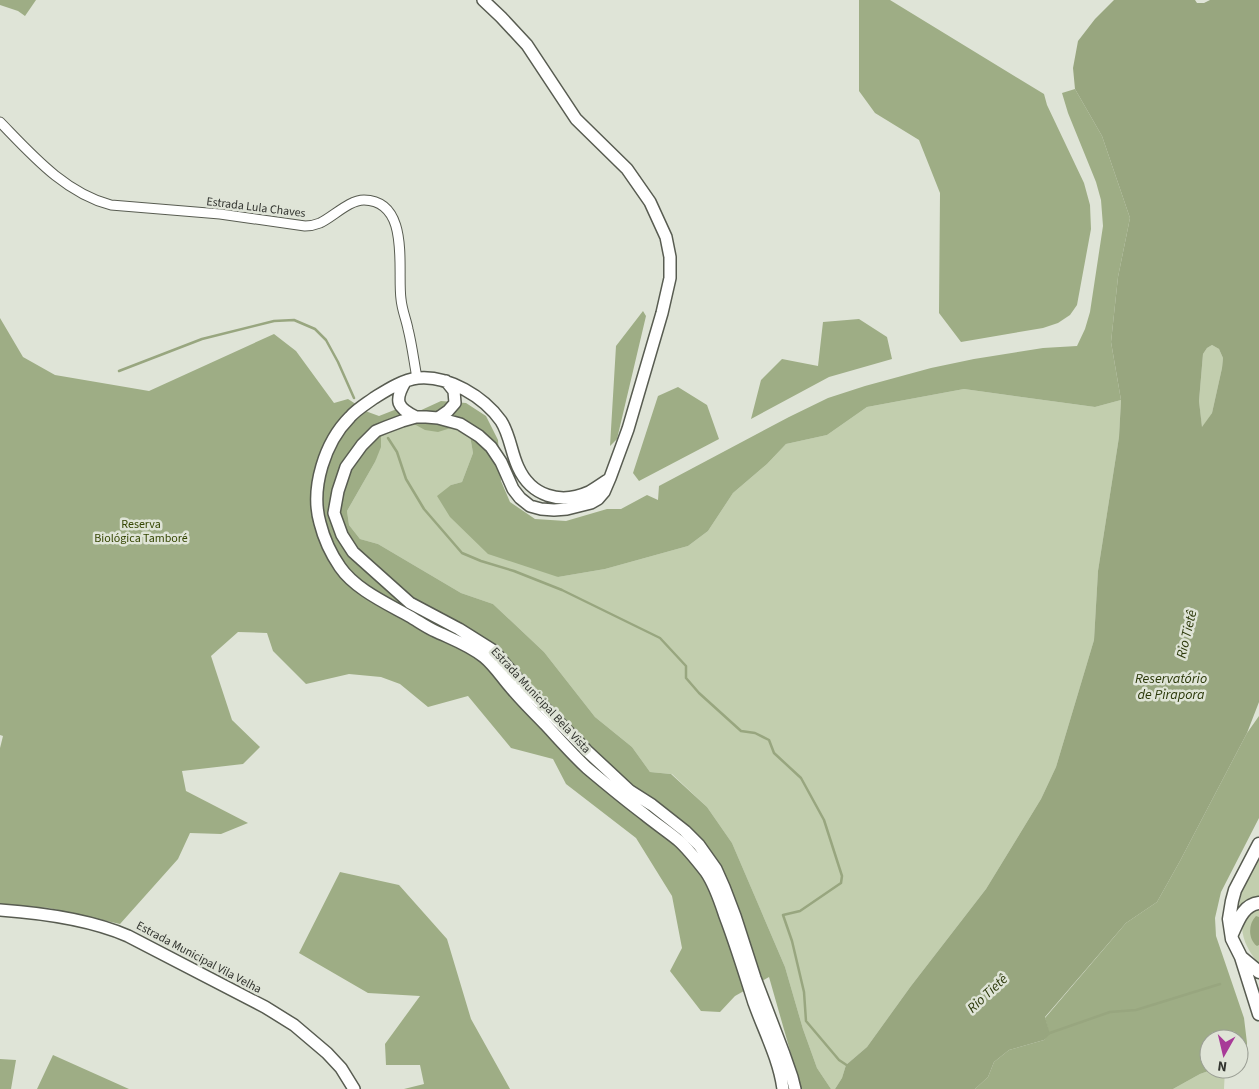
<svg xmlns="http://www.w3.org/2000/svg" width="1259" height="1089" font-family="'Source Sans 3',sans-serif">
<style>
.green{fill:#c2ceae}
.forest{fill:#9ead85}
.water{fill:#98a67f;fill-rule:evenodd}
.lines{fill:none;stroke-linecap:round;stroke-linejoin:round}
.stream{stroke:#98a67f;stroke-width:2.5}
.minor-casing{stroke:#585c51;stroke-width:11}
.secondary-casing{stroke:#585c51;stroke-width:14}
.primary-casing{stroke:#585c51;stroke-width:15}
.minor{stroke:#fff;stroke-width:9}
.secondary{stroke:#fff;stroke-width:11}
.primary{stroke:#fff;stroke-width:12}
.labels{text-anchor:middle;stroke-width:5;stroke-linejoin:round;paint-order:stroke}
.street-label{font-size:12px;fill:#32342f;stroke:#dfe4d7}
.park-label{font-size:12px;fill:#354603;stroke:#dfe4d7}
.water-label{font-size:14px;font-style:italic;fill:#2c390a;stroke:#dfe4d7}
</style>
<rect width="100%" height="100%" fill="#dfe4d7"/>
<!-- green -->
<path class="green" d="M1212,345L1219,349L1223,358L1222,368L1212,413L1202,428L1199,401L1203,354L1207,348Z
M964,389L1095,407L1121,400L1119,437L1098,571L1094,640L1056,767L1041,799L986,889L911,986L867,1047L846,1065L842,1078L835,1089H831L817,1068L803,1029L785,967L732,843L707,807L672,774L650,772L632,747L595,717L544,652L493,604L461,593L378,544L360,539L349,525L347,511L375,462L381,428L393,421L457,426L469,430L473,453L462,482L451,485L558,577L605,569L688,546L708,531L733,493L767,464L786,444L827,435L867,407Z
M1257,861H1259V899L1240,906L1239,905L1242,892Z
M1259,908V964C1248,951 1238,934 1244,917Z
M1214,1069H1225L1224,1089H1173L1200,1074Z"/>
<!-- forest -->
<path class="forest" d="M0,0H36L25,16L18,11L0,5Z
M859,0H890L1044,94L1047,105L1084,183L1090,205L1091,229L1077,305L1070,315L1058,323L1043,328L961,342L939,313L940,193L919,140L875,113L859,91Z
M1075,89L1102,136L1130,218L1118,277L1111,342L1121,400L1095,407L964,389L867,407L827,435L786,444L767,464L733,493L708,531L688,546L605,569L558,577L488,554L450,517L437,496L451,485L462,482L473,453L469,430L457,426L438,432L425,430L405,419L381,428V447L375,462L347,511L349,525L360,539L378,544L461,593L493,604L544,652L595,717L632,747L650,772L671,774L707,807L732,843L785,967L803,1029L817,1068L831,1089H801L769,977L735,996L720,1012L701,1011L670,971L682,948L672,896L636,838L566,784L553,759L511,748L468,696L428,707L400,684L381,677L349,674L306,684L273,651L267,633L238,632L211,656L232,720L260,747L243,764L182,771L186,791L248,823L221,834L190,833L178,859L120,924L49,908L0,904V748L3,736L0,735V318L23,357L55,375L149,391L274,334L296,351L334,403L348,399L368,412L379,416L402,407L417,412L441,401L466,403L486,416L498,440L501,481L510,502L535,519L566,521L607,509H621L647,495L658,500L659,486L789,417L828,398L865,386L931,368L974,359L1043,348L1077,346L1085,329L1090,312L1103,226L1101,200L1096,182L1068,113L1062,93Z
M643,311L646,316L617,439L610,446L616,346Z
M859,319L887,337L892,359L829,377L751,419L761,380L782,359L818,366L823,322Z
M678,387L707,405L719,439L639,481L633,473L658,396Z
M1259,716V818L1221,892L1215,918L1216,936L1244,1018L1247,1043V1058L1239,1061V1039H1209V1069H1214L1200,1074L1173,1089H975L988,1077L994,1062L1009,1050L1044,1040L1049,1033L1045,1018L1126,923L1157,902L1180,861L1247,733Z
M340,872L399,885L447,939L471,1019L510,1089H404L424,1084L420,1065H386L385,1044L420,996L368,993L299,953Z
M53,1055L129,1089H37Z
M0,1059L16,1060L11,1089H0Z"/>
<!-- water -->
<path class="water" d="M1114,0H1195L1197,3H1204L1210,0H1259V702L1247,733L1180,861L1157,902L1126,923L1045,1017L1050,1034L1044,1040L1009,1050L994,1062L988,1077L975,1089H835L842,1078L846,1065L867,1047L911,986L986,889L1041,799L1056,767L1094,640L1098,571L1119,437L1121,400L1111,342L1118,277L1130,218L1102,136L1075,89L1073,68L1078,41L1095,19ZM1212,345L1219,349L1223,358L1222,368L1212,413L1202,427L1199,401L1203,354L1207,348Z
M1256,916L1259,917V945L1257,946C1248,939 1248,924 1256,916Z"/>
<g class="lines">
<!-- stream -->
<path class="stream" d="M119,371L202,339L274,321L294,320L315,329L326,340L338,362L354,398
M388,438L397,452L406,479L424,509L462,553L481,561L514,571L562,590L660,638L686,666V678L699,693L741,731L755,733L769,740L774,753L801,778L824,820L842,876L841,883L800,911L783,915L792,941L804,992L806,1021L839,1060L848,1066
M1047,1034L1110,1012L1136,1010L1220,984"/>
<defs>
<path id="minor" d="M0,122C32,155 65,193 111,205L220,214L305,226C311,226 315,225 320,223C333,217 349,200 364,200C411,201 397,270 401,299C402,310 406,319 408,329C412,345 414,362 417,378"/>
<path id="secondary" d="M483,0L501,17L527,45L576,119L627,169L650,202L666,237L670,257V278L662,313L628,429L610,478L604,492L598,499L591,503L567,509L554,510L541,509L530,506L520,498L513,489L501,462L491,447L479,436L460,424L438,418L426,417H416L402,421L386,427L376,431L362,445L346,467L338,491L334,513L342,535L353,552L410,603L459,629L494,651L527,690L586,750L630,791L652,805L685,831L699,845L716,869L724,887L735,916L755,978L784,1054L792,1077L795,1089
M405,382C394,401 397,408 416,417
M438,418L448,411L455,403L454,391L446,381
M609,479C603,483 596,488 589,492C560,505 531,496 518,467C511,452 510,435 501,421C484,397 448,375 418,378C402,380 387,390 374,398C366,404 357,409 350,417C325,442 310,488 320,523C324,539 331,554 340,567C355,589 386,603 409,616C418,621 426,627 435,631C452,639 469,645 484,657C495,666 502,678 512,689C522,701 534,713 545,724C559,739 572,754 587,768C606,784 624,799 644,814C655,823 667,831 678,840C686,847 699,863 706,872C715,885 720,901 725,916C736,945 745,974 754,1003C764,1031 779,1059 783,1089
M0,910C42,913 89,919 128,936L265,1007L294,1025L327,1053L341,1068L354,1089"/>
<path id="primary" d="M1259,844L1235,890L1232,901L1229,919L1232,939L1241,957L1259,972
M1232,934C1238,921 1243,905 1259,903
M1241,957L1259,1014"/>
</defs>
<!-- minor casing -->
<use href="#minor" class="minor-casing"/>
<!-- secondary casing -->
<use href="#secondary" class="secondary-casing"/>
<!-- primary casing -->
<use href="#primary" class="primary-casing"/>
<!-- minor -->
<use href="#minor" class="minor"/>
<!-- secondary -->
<use href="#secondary" class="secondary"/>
<!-- primary -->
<use href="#primary" class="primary"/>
</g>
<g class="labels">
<!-- street labels -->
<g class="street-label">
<text transform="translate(256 207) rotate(7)" y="4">Estrada Lula Chaves</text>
<text transform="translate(541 700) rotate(47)" y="4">Estrada Municipal Bela Vista</text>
<text transform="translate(199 957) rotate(28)" y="4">Estrada Municipal Vila Velha</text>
</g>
<!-- park labels -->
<g class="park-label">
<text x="141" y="528">Reserva<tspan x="141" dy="14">Biológica Tamboré</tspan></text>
</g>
<!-- water labels -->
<g class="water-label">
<text transform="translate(1186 634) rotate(-77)" y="5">Rio Tietê</text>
<text x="1171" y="683">Reservatório<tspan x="1171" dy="16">de Pirapora</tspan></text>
<text transform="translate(987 993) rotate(-43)" y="5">Rio Tietê</text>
</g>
</g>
<!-- north arrow -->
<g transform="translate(1224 1054) rotate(188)"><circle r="24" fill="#dfe4d7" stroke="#9a9e94"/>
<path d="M0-4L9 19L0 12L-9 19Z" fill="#a83a98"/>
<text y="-8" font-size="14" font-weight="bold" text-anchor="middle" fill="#32342f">N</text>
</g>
</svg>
